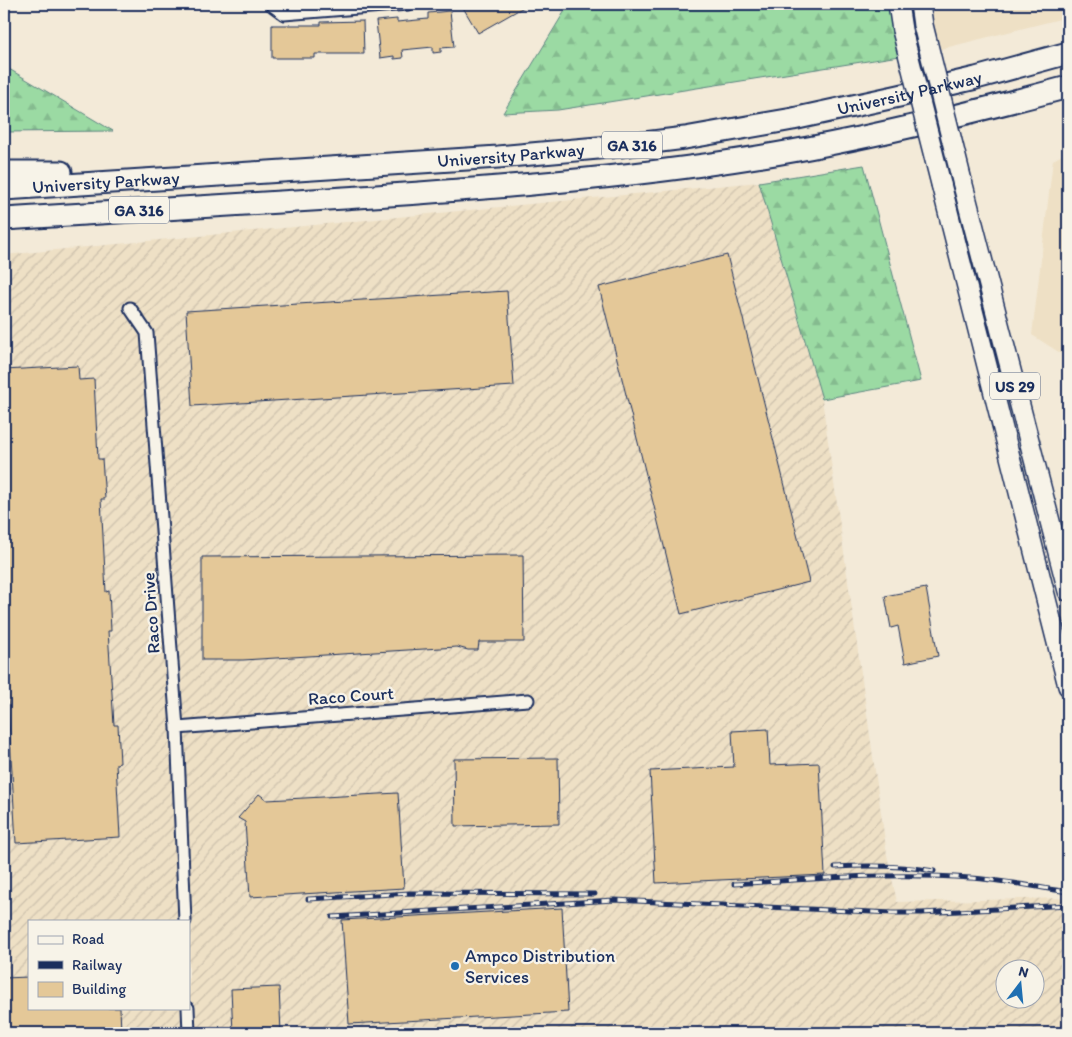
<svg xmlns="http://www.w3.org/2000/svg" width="1072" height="1037" font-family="Itim,sans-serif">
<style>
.built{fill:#eee0c5}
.industrial{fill:url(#industrial-furrows);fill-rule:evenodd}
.forest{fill:url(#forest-firs);stroke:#5b8480}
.building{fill:#e4c898;stroke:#1b2f5e}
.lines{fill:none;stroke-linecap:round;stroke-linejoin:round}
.street-casing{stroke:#1b2f5e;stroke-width:15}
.primary-casing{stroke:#1b2f5e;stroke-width:22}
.highway-casing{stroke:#1b2f5e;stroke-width:25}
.street{stroke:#f7f3e8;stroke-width:11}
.primary{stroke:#f7f3e8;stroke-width:19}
.highway{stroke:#f7f3e8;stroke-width:21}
.rail-casing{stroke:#1b2f5e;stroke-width:5}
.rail{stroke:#f7f3e8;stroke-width:3;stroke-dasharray:9;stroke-linecap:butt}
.primary-bridge-casing{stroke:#1b2f5e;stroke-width:22;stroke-linecap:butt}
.primary-bridge{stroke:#f7f3e8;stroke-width:19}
.poi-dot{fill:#1f6fb2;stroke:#f7f3e8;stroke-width:2}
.labels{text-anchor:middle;stroke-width:4.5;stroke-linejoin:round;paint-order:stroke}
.shield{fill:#f7f3e8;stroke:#5d6a87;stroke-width:1}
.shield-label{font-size:16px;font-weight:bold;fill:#1b2f5e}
.street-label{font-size:18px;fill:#1b2f5e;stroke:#f7f3e8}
.poi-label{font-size:18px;fill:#1b2f5e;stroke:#f7f3e8;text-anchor:start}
</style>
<defs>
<pattern id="industrial-furrows" width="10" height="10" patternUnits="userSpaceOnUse" patternTransform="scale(1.25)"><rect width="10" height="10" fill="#eee0c5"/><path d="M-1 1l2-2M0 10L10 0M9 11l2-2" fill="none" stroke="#ccc0ac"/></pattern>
<pattern id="forest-firs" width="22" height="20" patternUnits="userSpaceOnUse" patternTransform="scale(1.25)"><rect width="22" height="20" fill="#9bdaa3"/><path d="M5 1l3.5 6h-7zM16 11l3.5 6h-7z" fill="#85bb8f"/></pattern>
</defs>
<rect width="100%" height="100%" fill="#f3ead8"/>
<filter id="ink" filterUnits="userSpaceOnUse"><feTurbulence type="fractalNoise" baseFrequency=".02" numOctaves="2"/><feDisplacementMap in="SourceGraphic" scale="10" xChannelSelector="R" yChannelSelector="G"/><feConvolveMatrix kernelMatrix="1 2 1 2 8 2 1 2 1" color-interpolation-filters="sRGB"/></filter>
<g filter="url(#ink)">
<!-- built -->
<path class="built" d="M922,4H1068V17L937,50Z
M1068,152V358L1032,335L1053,160Z"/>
<!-- industrial -->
<path class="industrial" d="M759,182L822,399L887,855L897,902L1068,898V1033H4V255ZM29,921H189V1008H29ZM1004,970H1034V1000H1004Z"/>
<!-- forest -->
<path class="forest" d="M569,4H922L937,50L558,110L503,113Z
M4,66L113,131L4,132Z
M864,165L921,381L822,399L759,182Z"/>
<!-- building -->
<path class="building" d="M461,4H529L478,33Z
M450,11L454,47L441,48V52L433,53V47L402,50L403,58L394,59V56L380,58L376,21L397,19V22L428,19V13Z
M363,21L364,54H315V58H272V25H321V22Z
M727,255L809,582L681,614L599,287Z
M507,291L514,386L192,406L186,311Z
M78,366L79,380L94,379L98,459H102L105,499H101L106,592L109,591L111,631H108L114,725H118L120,763L116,764L120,837L16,843L4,633V370Z
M523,555L524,642H479L478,650H468L457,647L243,660H202V557Z
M926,588L938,656L905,663L898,626L891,628L885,596Z
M768,729L770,765L819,763L825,875L656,883L650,771L734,767L732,731Z
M558,758L559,824L455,826L454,759Z
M398,793L404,888L250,897L245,822L238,818L259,794L267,800Z
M562,908L568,1012L349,1024L342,920Z
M29,977V1008H120L121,1032L103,1033H4V978Z
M279,987L281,1033H233L231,989Z"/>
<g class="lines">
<defs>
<path id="street" d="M273,4V6L284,14L408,4
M130,308L147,333L177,728L185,921
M177,728L528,700
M188,1008L189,1033"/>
<path id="primary" d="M898,4L902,30
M920,4L923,25
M962,181L1068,591
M941,184L1068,686"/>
<g id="highway">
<path d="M4,172H61"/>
<path id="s1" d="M4,189L498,157L620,146L685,138L793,119L899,96L976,78L1068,53"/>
<path d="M4,219C117,212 230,205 344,198C482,189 620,179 757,157C863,140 966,114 1068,87"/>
</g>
</defs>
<!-- street casing -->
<use href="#street" class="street-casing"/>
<!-- primary casing -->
<use href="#primary" class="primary-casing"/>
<!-- highway casing -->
<use href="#highway" class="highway-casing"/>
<!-- street -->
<use href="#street" class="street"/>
<!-- primary -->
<use href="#primary" class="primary"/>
<!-- highway -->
<use href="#highway" class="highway"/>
<defs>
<path id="rail" d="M835,867C870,865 900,865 934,871
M734,884C813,879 891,872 970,878C1003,880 1036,887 1068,892
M308,899L410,893L595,894
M332,917L614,900L893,913H922L1068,905"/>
</defs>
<!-- rail casing -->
<use href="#rail" class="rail-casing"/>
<!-- rail -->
<use href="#rail" class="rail"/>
<defs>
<path id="primary-bridge" d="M923,25L962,181
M902,30L941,184"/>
</defs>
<!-- primary-bridge casing -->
<use href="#primary-bridge" class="primary-bridge-casing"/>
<!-- primary-bridge -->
<use href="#primary-bridge" class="primary-bridge"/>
</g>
</g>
<!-- markers -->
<circle class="poi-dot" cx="455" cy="966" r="5"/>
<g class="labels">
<!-- shield labels -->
<g class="shield">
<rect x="602" y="131.5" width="60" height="27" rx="4"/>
<rect x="109" y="196.5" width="60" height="27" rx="4"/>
<rect x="990" y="372.5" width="50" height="27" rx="4"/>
</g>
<g class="shield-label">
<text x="632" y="151">GA 316</text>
<text x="139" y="216">GA 316</text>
<text x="1015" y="392">US 29</text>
</g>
<!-- street labels -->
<g class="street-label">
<text dy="6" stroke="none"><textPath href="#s1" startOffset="912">University Parkway</textPath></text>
<text dy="6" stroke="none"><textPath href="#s1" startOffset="508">University Parkway</textPath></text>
<text dy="6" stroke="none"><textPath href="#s1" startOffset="102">University Parkway</textPath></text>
<text transform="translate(151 613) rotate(-94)" y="6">Raco Drive</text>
<text transform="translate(351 696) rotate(-4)" y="6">Raco Court</text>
</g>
<!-- poi labels -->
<g class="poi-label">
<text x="465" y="962">Ampco Distribution<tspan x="465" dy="21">Services</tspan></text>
</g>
</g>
<!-- margin -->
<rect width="1072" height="1037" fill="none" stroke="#f7f3e8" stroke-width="20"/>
<rect x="10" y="10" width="1052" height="1017" fill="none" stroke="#1b2f5e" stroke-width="2" filter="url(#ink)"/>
<!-- legend -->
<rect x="28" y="920" width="162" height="90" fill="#f7f3e8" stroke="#9fa5b1"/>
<rect x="38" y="936" width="25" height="8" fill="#f7f3e8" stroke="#9fa5b1"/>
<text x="72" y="944" font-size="15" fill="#1b2f5e">Road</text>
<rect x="38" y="961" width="25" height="8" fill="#1b2f5e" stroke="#9fa5b1"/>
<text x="72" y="970" font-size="15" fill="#1b2f5e">Railway</text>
<rect x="38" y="982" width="25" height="15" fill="#e4c898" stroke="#9fa5b1"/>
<text x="72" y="994" font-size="15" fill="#1b2f5e">Building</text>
<!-- north arrow -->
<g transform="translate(1020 984) rotate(16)"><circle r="24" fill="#f7f3e8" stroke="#9fa5b1"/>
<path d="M0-4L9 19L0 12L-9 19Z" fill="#1f6fb2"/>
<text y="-8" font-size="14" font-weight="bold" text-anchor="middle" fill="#1b2f5e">N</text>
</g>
</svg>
